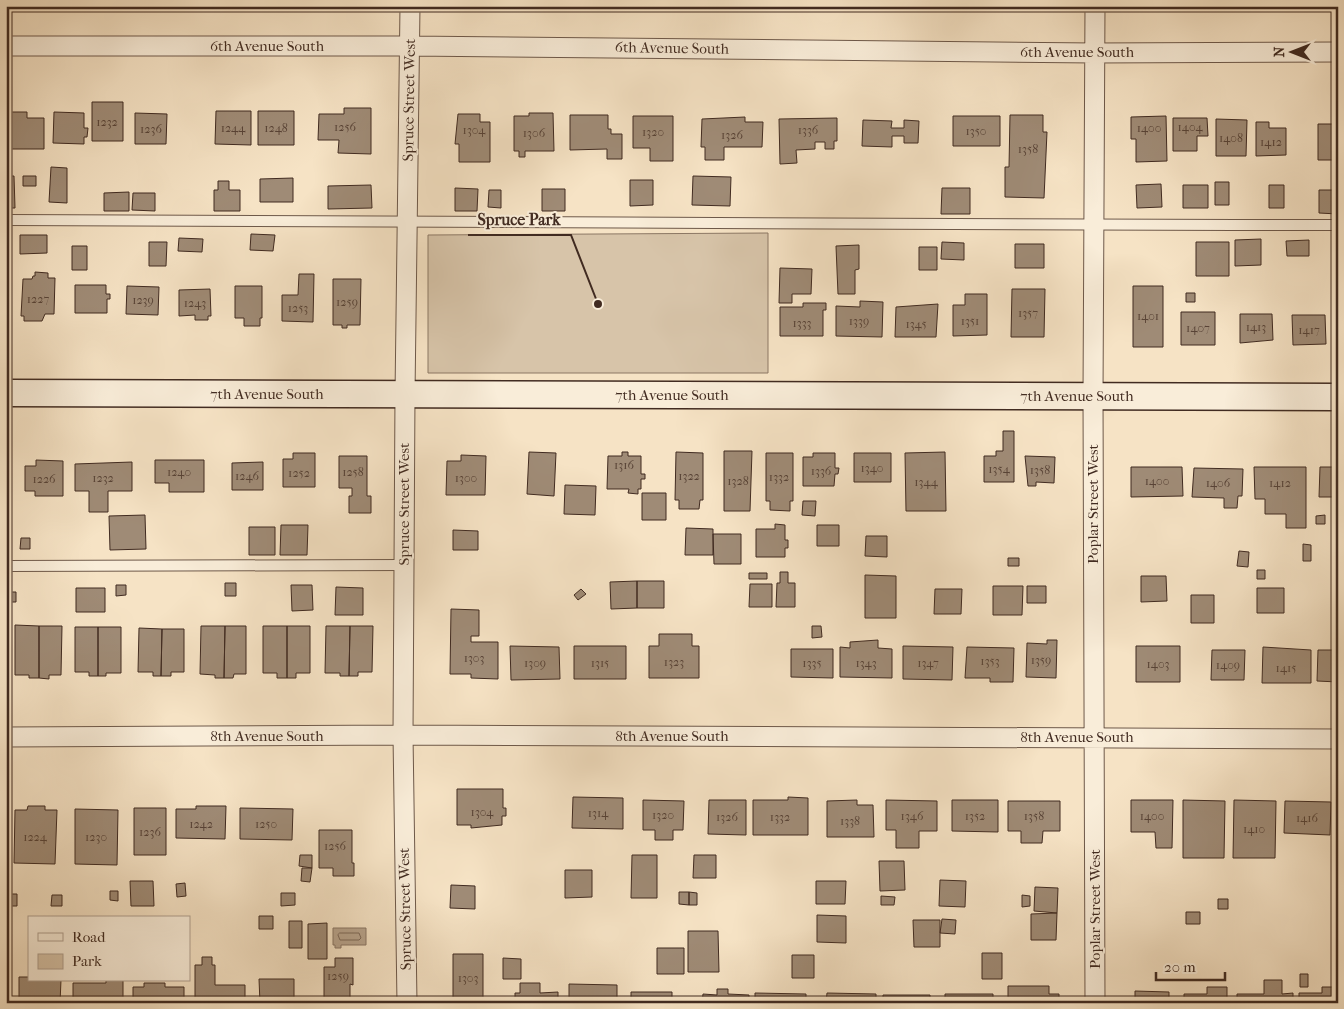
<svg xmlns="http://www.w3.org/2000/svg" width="1344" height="1009" font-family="'IM FELL French Canon',serif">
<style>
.green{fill:#d7c4a9;stroke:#8c7865}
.water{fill:#b8a48d;stroke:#887462}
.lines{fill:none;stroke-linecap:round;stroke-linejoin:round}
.shore{stroke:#7c6857;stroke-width:1}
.building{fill:#9f8b76;stroke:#412b21}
.lane-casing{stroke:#6e594a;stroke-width:12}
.street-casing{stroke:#6e594a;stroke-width:21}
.secondary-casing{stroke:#412b21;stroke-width:29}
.lane{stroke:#f9edd9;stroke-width:10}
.street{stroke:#f9edd9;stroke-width:19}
.secondary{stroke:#f9edd9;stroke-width:26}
.labels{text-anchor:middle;stroke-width:4;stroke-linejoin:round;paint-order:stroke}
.number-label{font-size:12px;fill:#584336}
.street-label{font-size:15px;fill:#412b21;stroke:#f9edd9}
.leader{fill:none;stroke:#412b21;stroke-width:2}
.callout-dot{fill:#412b21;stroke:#f9edd9;stroke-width:2}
.callout-label{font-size:16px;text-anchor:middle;font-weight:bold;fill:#412b21;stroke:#f9edd9;stroke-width:4;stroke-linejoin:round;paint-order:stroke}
</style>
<rect width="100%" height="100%" fill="#f6e3c5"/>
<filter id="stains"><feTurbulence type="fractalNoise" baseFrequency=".004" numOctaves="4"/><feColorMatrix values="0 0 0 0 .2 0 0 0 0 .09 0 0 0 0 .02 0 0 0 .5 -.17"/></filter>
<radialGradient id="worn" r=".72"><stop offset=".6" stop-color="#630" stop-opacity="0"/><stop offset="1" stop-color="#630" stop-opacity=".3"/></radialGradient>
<!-- green -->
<path class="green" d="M768,233V373H428V235Z"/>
<!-- water -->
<path class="water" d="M333,928H366V945H341V948H335V945H333Z"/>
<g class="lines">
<!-- shore -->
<path class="shore" d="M340,933H359L361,938L359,940H340L338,935Z"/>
</g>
<!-- building -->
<path class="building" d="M92,102H123V141H92Z
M344,108H371V154L338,153L339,140H318L319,114H344Z
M216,111H251V145L215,144Z
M258,111H294V145H258Z
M9,112H27V118H44V149H6V118H9Z
M54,112L84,113V128H88L87,137H84V144L53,143Z
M135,113L167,114L166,144H135Z
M529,113H553L554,151H525V157H519V151H514V116H529Z
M458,114H480V122H490V162H459V144H455Z
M570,115H608V129H611V134H622V159H607V149L570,150Z
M1010,115H1043V132H1047L1044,198L1005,197V167H1009Z
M633,116H673V161H650V148H633Z
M953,116H1000V146H953Z
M1166,116L1167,161L1136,162V139H1131V117Z
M745,117V122H763L762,147H724V160H705V147H701L702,119Z
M837,118V141H834V149H825V142H815V149L796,150L797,163L780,164L779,119Z
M1173,118H1207L1208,136H1197V151H1173Z
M1216,119L1247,120L1246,156H1216Z
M863,120L892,121L891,128H904V120L919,121L918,143H904V136H892V147L862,146Z
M1256,122H1269V128H1286V155L1256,156Z
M1318,124H1338V160H1318Z
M51,167L67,168V203L49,202Z
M6,176H14L15,208H6Z
M23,176H36V186H23Z
M693,176L731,177L730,206L692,205Z
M293,178V202H260V179Z
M630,180H653V205L630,206Z
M218,181H229V190H240V211H214V190H218Z
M1215,182H1229V205H1215Z
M1161,184L1162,207L1137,208L1136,185Z
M371,185L372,208L328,209V186Z
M1183,185H1208V208H1183Z
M1269,185H1284V208H1269Z
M455,188L478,189L477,211H455Z
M942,188H970V214H941Z
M542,189H565V211H542Z
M489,190H501V208L488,207Z
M1319,190H1338V214L1319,213Z
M129,192V211H104V193Z
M133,193H155V211L132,210Z
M251,234L275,235L273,251L250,250Z
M20,235H47V253L20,254Z
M179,238L203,239L202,252L178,251Z
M1261,239V265L1235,266V240Z
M1309,240V256H1287L1286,241Z
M149,242H167L166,266H149Z
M942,242L964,243V260L941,259Z
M1196,242H1229V276H1196Z
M1015,244H1044V268H1015Z
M859,245V269L855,270V294H838L836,246Z
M72,246H87V270H72Z
M919,247H937V270H919Z
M780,268L812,269L811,294H792V303H779Z
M35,272L48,273V278H55L54,314H45L42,321H24V316H21L23,279H32L33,276H35Z
M299,274H314L313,322L282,321V295H298Z
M333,279H361L360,325H347V328H342V325H333Z
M75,285H106V294H110V299H107V313H75Z
M127,286L159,287L158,315L126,314Z
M235,286H262V318H260V326H244V318H235Z
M1133,286H1163V347H1133Z
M210,289L211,316H208V320H195V315L179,316V290Z
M1012,289H1045L1044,337H1011Z
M1186,293H1195V302H1186Z
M965,294H987V335L953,336V305H965Z
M860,301L883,302L882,337L836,336V306L860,307Z
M803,303H826V310H823V336H780V307H803Z
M938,304L936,337H895L896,307Z
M1181,312H1215V345H1181Z
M1240,314H1272L1273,340L1240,343Z
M1292,315H1325L1326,344L1293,345Z
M1003,431H1014V482H984V456H996V451H1003Z
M724,451H752L750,511H724Z
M529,452L556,453L554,496L527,494Z
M622,452H628V456H641V474H645V479H641V489H638V494L628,493L629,489H607L608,456H622Z
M676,452L703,453V500H700L699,509H679V500H675Z
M945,452L946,511H906L905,453Z
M293,453H315V487H283V459H293Z
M766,453H793V501H790V511L770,510V501H766Z
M813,453H835V468H839L838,474H835L834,486H803V457H813Z
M854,453H891V482H854Z
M461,455L486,456L485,495H446L447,461H461Z
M339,456H367V496H371V513H349V496H352V488H339Z
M1025,456L1055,457L1054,483L1036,482V486H1028Z
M6,458H9V490H6Z
M36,460L63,461V496H35V491H25V466H36Z
M155,460H204V492H169V483H155Z
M132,462V491H108V512H89V491H75V464Z
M263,462V490H232V463Z
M1131,467H1182L1183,496L1131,497Z
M1254,467H1306V528H1286V514H1265V499H1255Z
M1320,467H1338V497H1319Z
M1194,468L1243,469L1242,496H1238L1237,508H1224V498L1192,497Z
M565,485L596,486L595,515L564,514Z
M642,493H666V520H642Z
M803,501H816L815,516L802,515Z
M145,515L146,549L110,550L109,516Z
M1325,515V524H1316V516Z
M775,524L785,525V540H788V548H785V557H756V529H775Z
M281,525H308L307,555H280Z
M817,525H839V546H817Z
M249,527H275V555H249Z
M686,528L713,529V555H685Z
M453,530L478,531V550H453Z
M713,534H741V564H714Z
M866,536H887V557L865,556Z
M21,538H30V549H20Z
M1303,544L1311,545V561H1303Z
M1239,551L1249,552L1248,567L1237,566Z
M1008,558H1019V566H1008Z
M1257,570H1265V579H1257Z
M780,572H788V583H795V607H776L777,583H780Z
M749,573H767V579H749Z
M865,575L896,576V618H865Z
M1141,576H1166L1167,601L1141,602Z
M637,581H664V608H637Z
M637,581V608L611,609L610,582Z
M225,583H236V596H225Z
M750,584H772V607H749Z
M116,585H126V595L116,596Z
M291,585H312L313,610L292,611Z
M993,586H1023L1022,615H993Z
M1027,586H1046V603H1027Z
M336,587L363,588V615H335Z
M76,588H105V612H76Z
M1257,588H1284V613H1257Z
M581,589L586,594L578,600L574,595Z
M935,589H962L961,614H934Z
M8,592H16V602H8Z
M1191,595H1214V623H1191Z
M451,609L479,610V636H471V642H498V679L471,678V674H450Z
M15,625L39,626V678H29V675H15Z
M39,626H62L61,675H49V679L39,678Z
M201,626H225L224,678H215V675L200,674Z
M225,626H246V674H234L233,678H224Z
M263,626H287V678H277V673H263Z
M287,626H310V673H296V678H287Z
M326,626H350L349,676H340V673H325Z
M350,626H373L372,672H358V676H349Z
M812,626H821L822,637L812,638Z
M75,627H98V676H89V672H75Z
M98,627H121V673H106V676H98Z
M139,628L162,629L161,676H153V672H138Z
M162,629H184V672H171V676H161Z
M659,634H692V646H699V678H649V646H659Z
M878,640V648L892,649V678L840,677V647L850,648V642Z
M1047,640H1057L1056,678L1026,677L1027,643L1047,644Z
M510,646L559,647L560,679L511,680Z
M574,646H626V679H574Z
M903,646L953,647L952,680L903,679Z
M1136,646H1180V682H1136Z
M967,647L1014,648L1013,682H990V678H965Z
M1263,647L1311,650V683H1262Z
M791,649H833V678L791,677Z
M1212,650H1245L1244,680H1211Z
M1318,650H1338V682L1317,681Z
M457,789H503V808H506V816H502V825L471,828V825H457Z
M573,797L623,798V829L572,828Z
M788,797L808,798V835H753V800H788Z
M643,800L684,801L683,830H673V840H655V830H643Z
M709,800H746V835L708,834Z
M857,800V805H873L874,837H827V801Z
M886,800L937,801V831H919V848H896V830H886Z
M952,800H998V832L952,831Z
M1131,800H1173L1172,848H1156L1155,832H1131Z
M1183,800L1225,801L1224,858H1183Z
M1234,800L1276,801L1275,858H1233Z
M1008,801H1060V831H1043L1042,843H1021V831H1008Z
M1285,801L1331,802L1330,835L1284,833Z
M28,806H45V810H57L55,864L14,863L15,810H27Z
M196,806H226L225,839L176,838V809H196Z
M134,808H166V855H134Z
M240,808L293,809L292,840L240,839Z
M75,809L118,810L117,865L75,864Z
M319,830H352V863H354V876H333V868H319Z
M300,855H312V868L299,866Z
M632,855H657V898H631Z
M694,855H716V878H693Z
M879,861H904L905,890L880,891Z
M302,868H312L310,882L301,881Z
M565,870H592V897L565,898Z
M940,880L966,881L965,907L939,906Z
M130,881H153L154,906H131Z
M816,881H846L845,904H816Z
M185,883L186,896L177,897L176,884Z
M451,885L475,886V909L450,908Z
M1035,887L1058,888L1057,913L1034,911Z
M110,891H118V901L110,900Z
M679,892H689V905L679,904Z
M689,892L697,893V905H689Z
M281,893H295V905L281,906Z
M7,894H17V906H7Z
M52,895H62V906H51Z
M1022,895L1030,896V906L1022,907Z
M881,896L895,897L894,905H881Z
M1218,899H1228V909H1218Z
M1186,912H1200V924H1186Z
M1057,913L1056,940H1031V914Z
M817,915L846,916V943L817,942Z
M259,916H273V929H259Z
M942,919L956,920L955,934L940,933Z
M913,920H940V947H914Z
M289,921H302V948H289Z
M327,923V959H308V924Z
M688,931H718L719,972H688Z
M657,948H684V974H657Z
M982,953H1002V979H982Z
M453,954H483V1001H480V1003H453Z
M792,955H814V978H792Z
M202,957H212V965H215V985H245V1003H195V965H202Z
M335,958H353V985L350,984V1003H324V967H335Z
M503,958L521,959V979H503Z
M1300,974H1308V987H1300Z
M19,977H29V980H61L60,1003H19Z
M259,979H294V1003H260Z
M106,980H123V1003H73V983H106Z
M1264,980H1282V994L1293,993V1003H1237V994H1264Z
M144,983H165V987H184V1003H133V987H144Z
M520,983H540V993L558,992V1003H515V993H520Z
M569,984L617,985V1003H569Z
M1008,986H1049V994H1059V1003H1008Z
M1207,987H1227V1003H1184V994H1207Z
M1322,987H1338V1003H1299V993H1322Z
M717,989H728V994L749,995V1003H702L703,994L717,995Z
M1135,991L1169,992V1003H1135Z
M631,992H672V1003H631Z
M755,993L806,994V1003H755Z
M827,993L876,994V1003H826Z
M945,994H993V1003H945Z
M883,995H930V1003H883Z"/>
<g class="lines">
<defs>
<path id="lane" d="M6,220C450,220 894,226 1338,225
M6,566L404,565"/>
<path id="street" d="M6,46H410L1094,53L1338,52
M6,737L403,735L1338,739
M407,1003L403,735L405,395L410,6
M1095,1003L1093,396L1095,6"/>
<path id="secondary" d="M6,393L1338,397"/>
</defs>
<!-- lane casing -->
<use href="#lane" class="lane-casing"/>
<!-- street casing -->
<use href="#street" class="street-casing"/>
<!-- secondary casing -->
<use href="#secondary" class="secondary-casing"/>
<!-- lane -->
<use href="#lane" class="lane"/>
<!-- street -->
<use href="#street" class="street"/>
<!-- secondary -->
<use href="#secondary" class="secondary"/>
</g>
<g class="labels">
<!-- number labels -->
<g class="number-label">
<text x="107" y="126">1232</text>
<text x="345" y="131">1256</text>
<text x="1190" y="131">1404</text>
<text x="233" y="132">1244</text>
<text x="276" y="132">1248</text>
<text x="1149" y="132">1400</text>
<text x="151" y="133">1236</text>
<text x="474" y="134">1304</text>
<text x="808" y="134">1336</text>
<text x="976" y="135">1350</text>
<text x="653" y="136">1320</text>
<text x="534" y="137">1306</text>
<text x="732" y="139">1326</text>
<text x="1231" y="142">1408</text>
<text x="1271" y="146">1412</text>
<text x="1028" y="153">1358</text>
<text x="38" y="303">1227</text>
<text x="143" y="304">1239</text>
<text x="347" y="306">1259</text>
<text x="195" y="307">1243</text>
<text x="298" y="312">1253</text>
<text x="1028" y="317">1357</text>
<text x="1148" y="320">1401</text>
<text x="859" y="325">1339</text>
<text x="970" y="325">1351</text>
<text x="802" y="327">1333</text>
<text x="916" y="328">1345</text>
<text x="1256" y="331">1413</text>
<text x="1198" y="332">1407</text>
<text x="1309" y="334">1417</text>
<text x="624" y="469">1316</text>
<text x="872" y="472">1340</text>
<text x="999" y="473">1354</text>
<text x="1040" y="474">1358</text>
<text x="821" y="475">1336</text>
<text x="179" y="476">1240</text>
<text x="353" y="476">1258</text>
<text x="299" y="477">1252</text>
<text x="247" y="480">1246</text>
<text x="689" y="480">1322</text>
<text x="779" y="481">1332</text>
<text x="103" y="482">1232</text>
<text x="466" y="482">1300</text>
<text x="44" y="483">1226</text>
<text x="738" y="485">1328</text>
<text x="1157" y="485">1400</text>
<text x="926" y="486">1344</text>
<text x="1218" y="487">1406</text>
<text x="1280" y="487">1412</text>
<text x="474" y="662">1303</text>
<text x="1041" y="664">1359</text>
<text x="990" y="665">1353</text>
<text x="674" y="666">1323</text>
<text x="535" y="667">1309</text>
<text x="600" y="667">1315</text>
<text x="812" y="667">1335</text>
<text x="866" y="667">1343</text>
<text x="928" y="667">1347</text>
<text x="1158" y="668">1403</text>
<text x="1228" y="669">1409</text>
<text x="1286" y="672">1415</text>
<text x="482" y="816">1304</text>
<text x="598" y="817">1314</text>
<text x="663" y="819">1320</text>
<text x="912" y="820">1346</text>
<text x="975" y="820">1352</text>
<text x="1034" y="820">1358</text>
<text x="1152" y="820">1400</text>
<text x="727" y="821">1326</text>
<text x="780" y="821">1332</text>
<text x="1307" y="822">1416</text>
<text x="850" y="825">1338</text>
<text x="201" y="828">1242</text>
<text x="266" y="828">1250</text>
<text x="1254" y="833">1410</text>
<text x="150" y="836">1236</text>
<text x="35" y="841">1224</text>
<text x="96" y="841">1230</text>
<text x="335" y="850">1256</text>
<text x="338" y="980">1259</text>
<text x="468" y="982">1303</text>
</g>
<!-- street labels -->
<g class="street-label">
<text x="267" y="51">6th Avenue South</text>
<text transform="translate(672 48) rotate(1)" y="5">6th Avenue South</text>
<text x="1077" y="57">6th Avenue South</text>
<text transform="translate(409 100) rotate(-89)" y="5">Spruce Street West</text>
<text x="267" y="399">7th Avenue South</text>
<text x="672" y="400">7th Avenue South</text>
<text x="1077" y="401">7th Avenue South</text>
<text transform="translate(404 504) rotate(-90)" y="5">Spruce Street West</text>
<text transform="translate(1093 504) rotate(-90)" y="5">Poplar Street West</text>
<text x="267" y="741">8th Avenue South</text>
<text x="672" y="741">8th Avenue South</text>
<text x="1077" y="742">8th Avenue South</text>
<text transform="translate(405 909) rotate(-91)" y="5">Spruce Street West</text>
<text transform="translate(1095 909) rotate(-90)" y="5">Poplar Street West</text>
</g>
</g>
<!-- callouts -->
<path class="leader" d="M598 304L571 235H468"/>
<circle class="callout-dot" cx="598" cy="304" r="5"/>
<g class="callout-label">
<text x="519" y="225">Spruce Park</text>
</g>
<!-- margin -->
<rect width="1344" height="1009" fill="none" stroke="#f6e3c5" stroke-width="25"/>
<rect x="8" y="8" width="1329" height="994" fill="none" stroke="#412b21" stroke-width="2.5"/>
<rect x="12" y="12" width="1319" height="984" fill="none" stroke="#412b21"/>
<!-- legend -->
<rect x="28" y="916" width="162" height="65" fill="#f9edd9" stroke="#af9f8f"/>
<rect x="38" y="933" width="25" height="8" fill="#f9edd9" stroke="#af9f8f"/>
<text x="72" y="942" font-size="15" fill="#412b21">Road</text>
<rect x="38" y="954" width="25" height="15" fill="#d7c4a9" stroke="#af9f8f"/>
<text x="72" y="966" font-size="15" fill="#412b21">Park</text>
<!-- north arrow -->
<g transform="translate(1292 52) rotate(270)" stroke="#f9edd9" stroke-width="4" paint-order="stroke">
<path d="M0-4L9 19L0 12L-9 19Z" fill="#412b21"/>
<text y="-8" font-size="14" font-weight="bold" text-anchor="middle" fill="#412b21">N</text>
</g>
<!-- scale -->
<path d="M1156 972v8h69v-8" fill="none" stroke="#412b21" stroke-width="2.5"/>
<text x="1164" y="972" font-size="15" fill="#412b21" stroke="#f9edd9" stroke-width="4" paint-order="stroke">20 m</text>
<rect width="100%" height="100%" filter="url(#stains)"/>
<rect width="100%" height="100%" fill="url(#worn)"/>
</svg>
